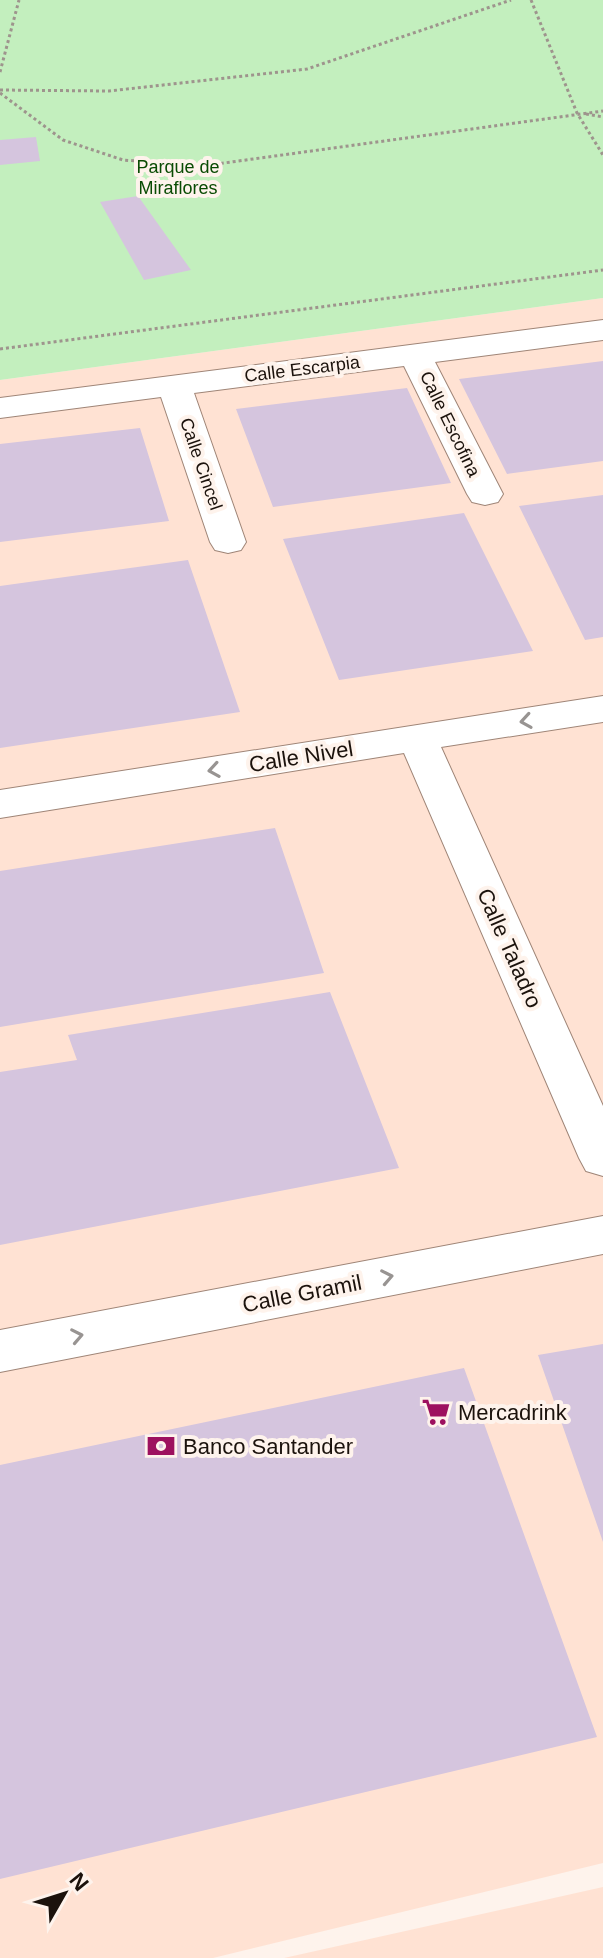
<svg xmlns="http://www.w3.org/2000/svg" width="603" height="1958" font-family="Arial,sans-serif">
<style>
.built{fill:#ffe2d3}
.green{fill:#c3efbe}
.building{fill:#d5c5de}
.lines{fill:none;stroke-linecap:round;stroke-linejoin:round}
.minor-casing{stroke:#9f8577;stroke-width:2}
.path{stroke:#9e948d;stroke-width:3;stroke-dasharray:3 3;stroke-linecap:butt}
.minor{fill:#fff;fill-rule:evenodd}
.oneway{stroke:#989492}
.labels{text-anchor:middle;stroke-width:8;stroke-linejoin:round;paint-order:stroke}
.far-park-label{font-size:18px;fill:#094b03;stroke:#fef3ec}
.far-street-label{font-size:18px;fill:#1b120c;stroke:#fef3ec}
.street-label{font-size:22px;fill:#1b120c;stroke:#fef3ec}
.poi-label{font-size:22px;fill:#1b120c;stroke:#fef3ec;text-anchor:start}
</style>
<rect width="100%" height="100%" fill="#fef3ec"/>
<!-- built -->
<path class="built" d="M603,298V1863L213,1958H0V380Z
M603,1887V1958H284Z"/>
<!-- green -->
<path class="green" d="M0,0H603V298L0,380Z"/>
<!-- building -->
<path class="building" d="M36,137L40,161L0,165V140Z
M138,196L191,270L144,280L100,202Z
M603,361V461L507,474L459,379Z
M407,388L451,483L273,507L236,409Z
M140,428L169,521L0,542V444Z
M603,495V637L585,640L519,506Z
M464,513L533,651L339,680L283,539Z
M188,560L240,712L0,748V586Z
M275,828L324,973L0,1027V871Z
M330,992L399,1168L0,1245V1072L77,1060L68,1035Z
M603,1344V1542L538,1355Z
M464,1368L597,1737L0,1879V1465Z"/>
<g class="lines">
<defs>
<path id="minor" d="M603,320V340L435,362L503,494L498,502L485,505L472,502L467,494L404,366L194,393L246,542L241,550L228,553L215,550L210,542L161,397L0,418V398Z
M603,696V722L441,747L603,1106V1176L586,1171L579,1158L404,753L0,818V790Z
M603,1216V1254L0,1372V1330Z"/>
</defs>
<!-- minor casing -->
<use href="#minor" class="minor-casing"/>
<!-- path -->
<path class="path" d="M531,0L577,113L603,155
M0,72L19,0
M0,90L109,91L307,69L511,0
M0,93L63,140L123,160L202,166L603,111
M586,114L603,117
M0,349L603,270"/>
<!-- minor -->
<use href="#minor" class="minor"/>
</g>
<!-- one-way arrows -->
<defs><path id="oneway-chevron" d="M-2-3.5L2.5 0L-2 3.5" fill="none" stroke-width="1.6" stroke-linecap="round" stroke-linejoin="round" transform="scale(2)"/></defs>
<g class="oneway">
<use href="#oneway-chevron" transform="translate(526 721) rotate(171)"/>
<use href="#oneway-chevron" transform="translate(214 770) rotate(171)"/>
<use href="#oneway-chevron" transform="translate(387 1277) rotate(-11)"/>
<use href="#oneway-chevron" transform="translate(77 1336) rotate(-11)"/>
</g>
<!-- icons -->
<defs>
<symbol id="supermarket-bare" viewBox="-9 -9 18 18"><path d="M-6-5.5h2.5l.6 2H6L4.5 2H-2.5L-4.4-4H-6ZM-1.5 3.2a1.3 1.3 0 1 0 .1 0ZM3 3.2a1.3 1.3 0 1 0 .1 0Z" fill="#9d115f" stroke="#fef3ec" stroke-width="2.5" paint-order="stroke"/></symbol>
<symbol id="bank-bare" viewBox="-9 -9 18 18"><path d="M-6-4H6V4H-6ZM0-2.3a2.3 2.3 0 1 0 0 4.6a2.3 2.3 0 1 0 0-4.6Z" fill="#9d115f" stroke="#fef3ec" stroke-width="2.5" paint-order="stroke"/></symbol>
</defs>
<g fill-rule="evenodd">
<use href="#supermarket-bare" x="416" y="1392" width="40" height="40"/>
<use href="#bank-bare" x="141" y="1426" width="40" height="40"/>
</g>
<g class="labels">
<!-- far-park labels -->
<g class="far-park-label">
<text x="178" y="173">Parque de<tspan x="178" dy="21">Miraflores</tspan></text>
</g>
<!-- far-street labels -->
<g class="far-street-label">
<text transform="translate(302 369) rotate(-7)" y="6">Calle Escarpia</text>
<text transform="translate(450 424) rotate(64)" y="6">Calle Escofina</text>
<text transform="translate(201 464) rotate(71)" y="6">Calle Cincel</text>
</g>
<!-- street labels -->
<g class="street-label">
<text transform="translate(301 756) rotate(-9)" y="8">Calle Nivel</text>
<text transform="translate(510 948) rotate(66)" y="8">Calle Taladro</text>
<text transform="translate(302 1293) rotate(-11)" y="8">Calle Gramil</text>
</g>
<!-- poi labels -->
<g class="poi-label">
<text x="458" y="1420">Mercadrink</text>
<text x="183" y="1454">Banco Santander</text>
</g>
</g>
<!-- north arrow -->
<g transform="translate(64 1894) rotate(51)" stroke="#fef3ec" stroke-width="6" paint-order="stroke">
<path d="M0-6L14 30L0 20L-14 30Z" fill="#1b120c"/>
<text y="-12" font-size="22" font-weight="bold" text-anchor="middle" fill="#1b120c">N</text>
</g>
</svg>
